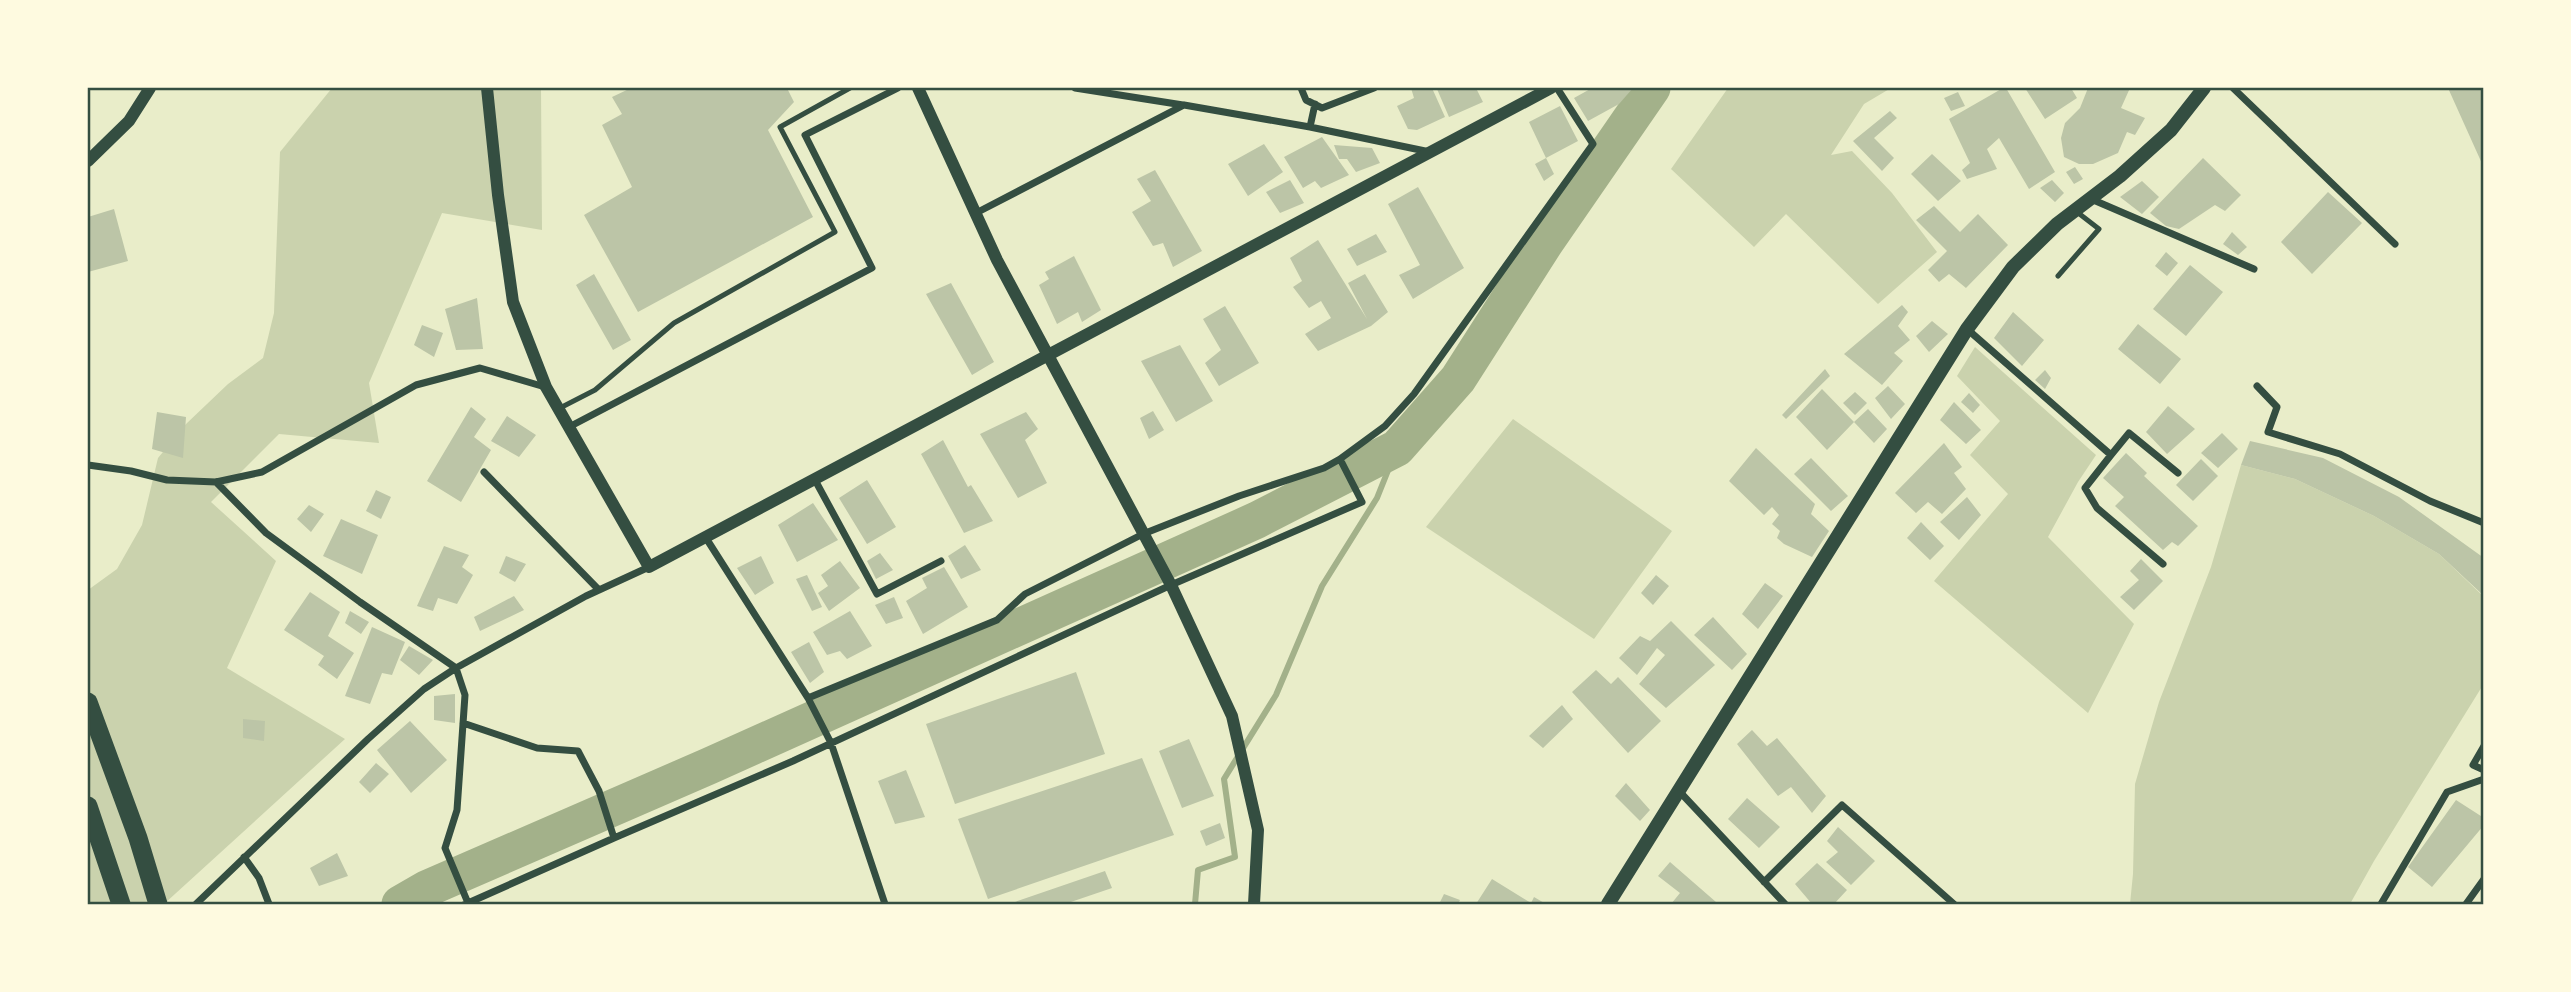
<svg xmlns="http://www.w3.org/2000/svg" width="2571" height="992" font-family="Cabin,sans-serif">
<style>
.green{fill:#cad2ad}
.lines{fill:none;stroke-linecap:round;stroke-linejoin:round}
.stream{stroke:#a3b18a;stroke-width:6}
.river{stroke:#a3b18a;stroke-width:37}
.building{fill:#bcc5a7}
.service{stroke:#344e41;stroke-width:5}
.minor{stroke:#344e41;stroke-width:7}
.tertiary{stroke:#344e41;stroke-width:12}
.secondary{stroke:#344e41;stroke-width:14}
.motorway{stroke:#344e41;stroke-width:19}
.neatline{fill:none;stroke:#344e41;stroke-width:2.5}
</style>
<rect width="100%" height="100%" fill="#e9edc9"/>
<!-- green -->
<path class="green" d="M332,88H541L542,230L442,213L369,383L379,443L279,434L211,502L276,561L227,668L345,739L164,904H88V590L117,569L142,525L158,458L186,424L228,384L263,358L274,313L280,152Z
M1728,88H1891L1864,104L1831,155L1852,151L1892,193L1937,252L1878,304L1786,214L1754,247L1671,169Z
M1975,347L2096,455L2078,482L2048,537L2134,624L2088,713L1934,581L2008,494L1970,455L2000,421L1957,376Z
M1513,419L1672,531L1594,639L1426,527Z
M2241,465L2295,479L2374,516L2439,554L2483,596V685L2374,861L2350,904H2130L2133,874L2135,784L2159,702L2211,567Z"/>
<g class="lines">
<!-- stream -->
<path class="stream" d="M1195,904L1198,870L1235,857L1224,779L1276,695L1322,586L1377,498L1397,448"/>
<!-- river -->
<path class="river" d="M400,904L426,889L709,766L1257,520L1397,448L1458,379L1545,243L1652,88"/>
</g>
<!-- building -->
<path class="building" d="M631,88H665L667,90L672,88H787L794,102L768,130L813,217L638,312L584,215L632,187L602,125L622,114L612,97Z
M1411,88H1432L1445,117L1417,130L1408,129L1397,106L1414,98Z
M1441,88H1476L1483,102L1449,117L1437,89Z
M1592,88H1633L1619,104L1588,121L1574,98Z
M2003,88H2006L2055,172L2029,189L1999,138L1987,149L1997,169L1967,179L1962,170L1970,163L1949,119Z
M2025,88H2071L2077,98L2045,119Z
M2088,88H2130L2121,108L2145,118L2135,135L2127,132L2118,153L2093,164H2079L2064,157L2061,138L2065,123L2080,108Z
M2448,88H2484V168Z
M1958,92L1965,106L1951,111L1944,98Z
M1560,106L1578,141L1546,158L1529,122Z
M1890,111L1897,118L1874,138L1894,158L1882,171L1853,141Z
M1322,137L1349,175L1321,188L1315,181L1303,188L1284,157Z
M1264,144L1283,172L1248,196L1228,164Z
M1334,145L1372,148L1380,163L1356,172L1347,159H1339Z
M1932,154L1961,181L1938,201L1911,174Z
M1546,158L1554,174L1544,181L1535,164Z
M2203,158L2241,195L2225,211L2215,205L2179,229L2166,226L2150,213Z
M2075,167L2083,179L2074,184L2066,172Z
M1155,170L1202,251L1173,267L1163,243L1153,246L1132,212L1151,201L1137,179Z
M1290,180L1304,203L1280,213L1266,192Z
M2052,180L2064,193L2055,202L2040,188Z
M2142,181L2159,197L2142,214L2120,197Z
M1418,187L1464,268L1413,299L1399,275L1420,265L1388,204Z
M2328,192L2362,223L2312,274L2281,242Z
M1934,206L1960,232L1978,214L2008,245L1966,288L1949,274L1939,282L1928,270L1947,251L1916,220Z
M114,209L128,261L88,272V217Z
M2232,232L2247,247L2238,255L2223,244Z
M1376,234L1387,252L1357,266L1347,249Z
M1318,240L1367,319L1348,283L1365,274L1388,312L1371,326L1318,351L1305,334L1331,318L1321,301L1309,308L1293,287L1302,281L1290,258Z
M2166,252L2178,263L2167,276L2155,266Z
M1074,256L1101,310L1082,322L1078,312L1057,324L1039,285L1049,279L1045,272Z
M2190,265L2223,292L2186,336L2153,309Z
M594,274L631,340L613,350L576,285Z
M951,283L994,362L972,375L926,294Z
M477,298L483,349L456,350L445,309Z
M1902,305L1908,312L1898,326L1910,340L1894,353L1903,361L1882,385L1844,354Z
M1225,306L1259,363L1219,386L1205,363L1221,350L1203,319Z
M2013,312L2044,340L2022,366L1994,338Z
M1932,321L1948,334L1929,352L1916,336Z
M2138,324L2181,359L2160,384L2118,349Z
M422,325L443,333L434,357L414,345Z
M1180,345L1213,401L1176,422L1141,361Z
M1825,369L1830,376L1786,419L1782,415Z
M2045,370L2051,378L2045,389L2035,380Z
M1888,386L1905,404L1891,419L1875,398Z
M1822,389L1854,422L1827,450L1796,417Z
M1855,392L1867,403L1855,415L1843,403Z
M1969,393L1980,405L1973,413L1961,402Z
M1954,402L1981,430L1966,444L1940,420Z
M2168,406L2195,429L2167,454L2146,432Z
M471,407L486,419L474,437L491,450L461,502L427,481Z
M1868,409L1887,429L1874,443L1854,422Z
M1153,411L1164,430L1149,439L1140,418Z
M157,412L186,417L183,458L152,449Z
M1026,412L1038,429L1025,440L1047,483L1018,498L980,434Z
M507,416L536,435L519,457L491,441Z
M2222,433L2238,449L2218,468L2201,453Z
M943,440L968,487L971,485L993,521L964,533L921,454Z
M2250,441L2323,458L2399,497L2484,558V596L2439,554L2374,516L2295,479L2241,465Z
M1944,443L1962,467L1954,473L1966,489L1942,514L1928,502L1916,513L1895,493Z
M1756,448L1815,504L1811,514L1829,531L1812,557L1784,544L1777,538L1780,531L1772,524L1779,515L1772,507L1764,515L1729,481Z
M2126,453L2147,473L2144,476L2198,526L2178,546L2172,542L2163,550L2115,506L2124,497L2103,478Z
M1811,458L1848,496L1831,511L1794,474Z
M2201,459L2218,476L2193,501L2176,485Z
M867,480L896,527L867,544L839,498Z
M376,490L391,497L381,519L366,511Z
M1967,497L1981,515L1959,540L1940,522Z
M813,503L838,540L797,562L778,525Z
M309,505L324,514L311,532L297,519Z
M341,519L378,535L362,574L323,556Z
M1921,522L1944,546L1930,560L1907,538Z
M965,545L981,570L961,579L948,556Z
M444,546L469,555L462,567L473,575L457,604L438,598L433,611L417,606Z
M880,553L893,570L876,579L867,561Z
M506,556L526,564L515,582L499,573Z
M761,556L774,583L755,595L737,568Z
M2141,559L2163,581L2134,610L2120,597L2139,580L2130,571Z
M840,561L860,588L829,611L818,593L828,586L821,575Z
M944,567L968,607L923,634L906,601L927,588L922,578Z
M807,575L822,607L812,611L796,579Z
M1656,575L1669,586L1653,605L1641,593Z
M1765,583L1783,596L1758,629L1742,614Z
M310,592L340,612L328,636L354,653L337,679L318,665L324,656L284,630Z
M514,596L524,610L480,631L474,617Z
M894,597L903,618L886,624L875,605Z
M350,611L369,622L361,634L345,623Z
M850,611L872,646L847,659L840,651L827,655L813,632Z
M1713,617L1747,654L1732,670L1694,635Z
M1671,621L1715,665L1666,708L1639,684L1665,655L1657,648L1637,675L1619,658L1640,636L1650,641Z
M372,627L405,642L392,675L382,673L370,704L345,696Z
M809,642L824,672L810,683L791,652Z
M409,646L433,660L419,675L400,660Z
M1596,670L1611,684L1618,677L1661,721L1628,753L1572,692Z
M1076,672L1105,754L955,804L926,724Z
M455,694V723L434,720V696Z
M1562,705L1573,719L1543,748L1529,736Z
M243,719L265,721L264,741L243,738Z
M410,721L447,760L411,793L377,750Z
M1752,730L1767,746L1777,738L1826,796L1812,813L1791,787L1778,796L1737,744Z
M1189,739L1214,796L1182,808L1159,751Z
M1142,758L1174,835L988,899L958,819Z
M376,763L389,774L370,793L359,782Z
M906,770L925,817L895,824L878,781Z
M1626,783L1650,810L1640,821L1615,796Z
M1747,798L1780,827L1759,848L1728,819Z
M2456,800L2484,818V825L2432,887L2408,867Z
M1220,823L1225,838L1206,846L1200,831Z
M1838,827L1875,861L1851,885L1826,862L1838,852L1827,841Z
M337,853L348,876L319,886L310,868Z
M1670,862L1716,902L1714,904H1671L1680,893L1658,876Z
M1817,863L1847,890L1834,904H1812L1795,884Z
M1105,871L1112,888L1065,904H1009Z
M1492,879L1531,903L1534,897L1546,904H1476Z
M1444,894L1460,900L1458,904H1439Z"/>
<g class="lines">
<!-- service -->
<path class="service" d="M2058,276L2099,229L2077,212
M558,409L595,390L674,323L835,232L780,127L850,88"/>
<!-- minor -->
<path class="minor" d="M1075,88L1183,105
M1301,88L1306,100L1322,108L1374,88
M2233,88L2395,244
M1315,104L1310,127L1430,152
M2091,199L2254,269
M976,213L1184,105L1310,127
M1967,329L2111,455L2129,433L2178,473
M2257,386L2277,407L2268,432L2340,454L2430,501L2484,523
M569,427L872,268L805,135L898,88
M2111,455L2085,488L2097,508L2163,564
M88,465L131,471L167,480L216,482L262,472L416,385L480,368L545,387
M484,472L599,590
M815,480L877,594L941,561
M216,482L266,533L360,602L456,668L465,695L457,810L445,848L468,903L465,904
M706,538L808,698L831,743L885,904
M808,698L997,620L1025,594L1143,534L1239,496L1324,468L1340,459
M463,723L537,748L578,751L599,791L614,838L793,761L1171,585L1362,502L1340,459L1385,426L1414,394L1593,144L1557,88
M2484,746L2473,765L2484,770
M1679,791L1785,904
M244,857L259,878L269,904
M1764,882L1842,805L1954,904
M468,903L614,838
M196,904L368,739L424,689L456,668L586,596L649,567
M2381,904L2447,792L2484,779
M2466,904L2484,879"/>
<!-- tertiary -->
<path class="tertiary" d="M487,88L498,195L513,302L546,387L649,567L1551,88
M918,88L997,260L1171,585L1232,716L1258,830L1254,904
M88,161L129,121L150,88"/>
<!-- secondary -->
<path class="secondary" d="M1608,904L1967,329L2013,267L2057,224L2120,176L2171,130L2204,88"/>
<!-- motorway -->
<path class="motorway" d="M88,702L138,838L158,904
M88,806L121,904"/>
</g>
<!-- border -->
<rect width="2571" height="992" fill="none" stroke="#fefae0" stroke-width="178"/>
<rect x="89" y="89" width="2393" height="814" class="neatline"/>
</svg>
